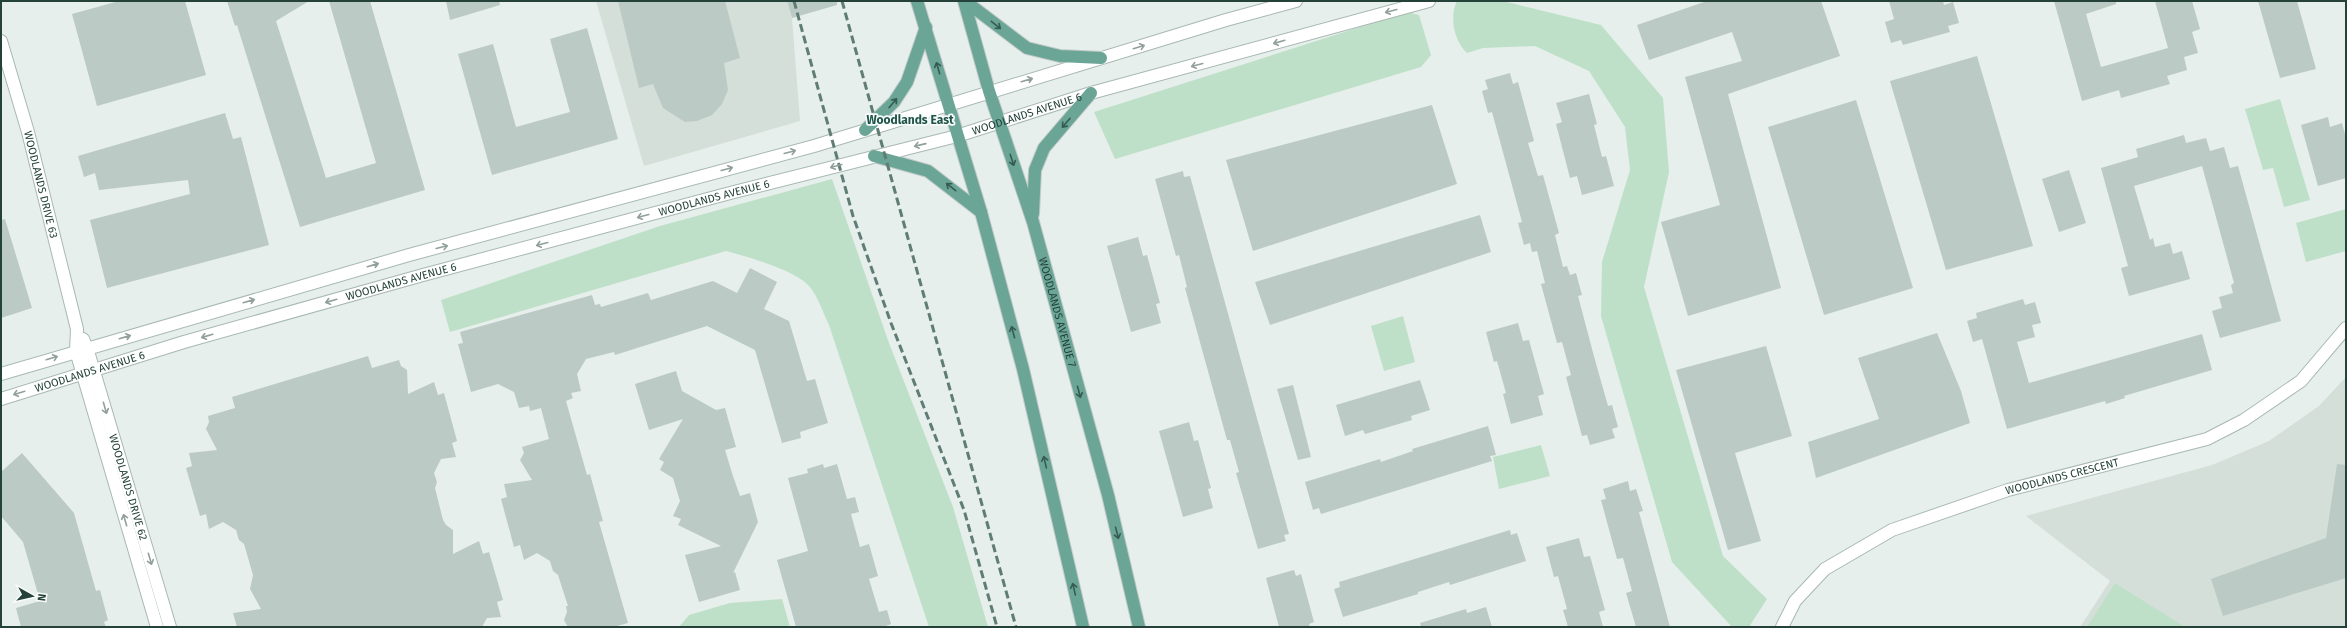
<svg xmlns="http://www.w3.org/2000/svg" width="2347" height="628" font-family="'Fira Sans',sans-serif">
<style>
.built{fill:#d4dfda}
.green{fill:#bfe0c8}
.building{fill:#bbcac4}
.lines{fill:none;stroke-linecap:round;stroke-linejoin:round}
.minor-casing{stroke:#a8b8b2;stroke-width:14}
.tertiary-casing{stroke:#a8b8b2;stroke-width:14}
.primary-casing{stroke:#c2cac8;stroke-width:14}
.minor{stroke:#fff;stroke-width:12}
.tertiary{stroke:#fff;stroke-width:12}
.primary{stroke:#6aa596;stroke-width:12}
.rail{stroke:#5f7d75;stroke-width:3;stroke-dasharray:8 4;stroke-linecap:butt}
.oneway{stroke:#92a09c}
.oneway2{stroke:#365b51}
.labels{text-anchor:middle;stroke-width:3.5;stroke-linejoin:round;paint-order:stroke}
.street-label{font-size:11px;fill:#24423a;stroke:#f7fbf9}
.neighbourhood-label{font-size:12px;font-weight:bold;fill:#1f5548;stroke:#f7fbf9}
</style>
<rect width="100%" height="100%" fill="#e6efeb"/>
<!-- built -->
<path class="built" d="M596,1H787L792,18L800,121L644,166Z
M2346,377V627H2080L2110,581L2026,516L2212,465L2269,441L2319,406Z"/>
<!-- green -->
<path class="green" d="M1457,1H1503L1601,25L1663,98L1669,172L1644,287L1723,556L1767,599L1749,627H1732L1672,562L1601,316L1602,262L1630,170L1625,127L1589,71L1535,46L1483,48L1467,53C1454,41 1449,16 1457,1Z
M1407,12L1419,15L1431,55L1421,67L1115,159L1094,112Z
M2280,99L2310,200L2284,207L2273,168L2263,170L2245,109Z
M832,179L889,343L953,507L988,627H929L829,325C823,313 818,296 809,286C795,270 748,257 726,251L450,332L441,300L660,226Z
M2346,209V251L2306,262L2296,223Z
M1403,316L1415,362L1384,371L1371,326Z
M1541,445L1550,476L1499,489L1493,457Z
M2115,583L2185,627H2087Z
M782,599L790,627H679L689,615L730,603Z"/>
<!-- building -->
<path class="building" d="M119,1H185L206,75L97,106L72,14Z
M227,1H309L276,21L326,178L376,163L329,1H370L425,190L300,227L237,25L235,26Z
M446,1H499L500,5L450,20Z
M618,1H725L740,58L724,63L728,90L722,104L712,115L697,121L685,122L663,108L653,84L639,88Z
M787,1H837V5L792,18Z
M1707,1H1821L1840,56L1728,94L1781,288L1688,316L1661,222L1720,205L1685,77L1742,61L1732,32L1649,60L1637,25Z
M1889,1H1943L1944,5L1953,2L1959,23L1948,26L1950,32L1932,37L1903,45L1901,40L1891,43L1885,22L1894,19Z
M2054,1H2116V4L2086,14L2101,67L2168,48L2155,1H2192L2200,29L2192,32L2198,53L2184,57L2187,70L2167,76L2170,84L2121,98L2119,90L2082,101Z
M2258,1H2297L2316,69L2280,78Z
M587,28L618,139L492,175L458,54L493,44L516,127L570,112L550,39Z
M1977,56L2033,246L1946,270L1890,81Z
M1510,73L1513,84L1518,82L1534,141L1528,143L1538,176L1543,175L1559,233L1555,235L1563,267L1567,266L1570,275L1576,273L1582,295L1578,296L1595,360L1608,406L1612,405L1618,427L1612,429L1615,438L1590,445L1587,435L1582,436L1566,377L1571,375L1562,342L1557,343L1541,284L1545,283L1537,251L1532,252L1530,243L1524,245L1518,223L1522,222L1492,112L1488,113L1482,91L1488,89L1485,80Z
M1589,94L1597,124L1594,125L1602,157L1606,156L1614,186L1582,195L1577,176L1570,178L1556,124L1562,122L1556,103Z
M1856,100L1913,288L1824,315L1768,127Z
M1432,105L1457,184L1253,251L1226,160Z
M225,113L233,139L241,137L269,245L107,288L90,220L190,194L188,180L99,190L95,173L84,177L78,156Z
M2328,117L2330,127L2342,123L2346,138V178L2318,186L2301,125Z
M2184,135L2186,143L2206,138L2210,151L2224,147L2230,168L2238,166L2281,321L2220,338L2212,311L2222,308L2219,297L2233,293L2231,285L2234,283L2202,166L2134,186L2150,240L2153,238L2155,247L2170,243L2173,254L2182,251L2190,279L2129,296L2121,268L2128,266L2101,168L2138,157L2136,149Z
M2069,170L2086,223L2059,232L2042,179Z
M1183,171L1184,177L1190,176L1289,534L1284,535L1286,541L1258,549L1236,473L1239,472L1230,440H1227L1185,288L1187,287L1179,255L1176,256L1155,179Z
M1480,215L1491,252L1270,325L1255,282Z
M5,219L32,308L1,318V220Z
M1138,237L1143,256L1147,255L1160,303L1156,304L1161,323L1131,332L1107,246Z
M750,268L777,282L764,309L789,321L807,381L815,379L828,423L800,432L801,438L782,443L755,350L707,326L615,355L614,352L586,359L577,374L581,391L571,393L573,398L566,401L587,475L590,474L603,521L599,522L628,623L613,627H568L564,620L567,612L566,606H568L558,575L553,571L550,561L537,553L524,560L520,545L514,547L501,499L507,497L504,484L532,480L520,460L524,453L522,447L549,439L541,408L530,411L529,406L519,408L514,392L498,384L471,392L458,344L463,343L460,332L592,295L595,305L600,304L601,307L648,293L651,300L713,281L737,293Z
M2023,299L2025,305L2035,302L2041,323L2032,325L2035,337L2017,342L2029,383L2202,334L2212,370L2124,396L2125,398L2106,404L2105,401L2007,429L1982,339L1973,342L1967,321L1977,318L1976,313Z
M1518,323L1523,341L1529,340L1544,394L1538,396L1543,415L1511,424L1503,394L1506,393L1497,361L1494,362L1486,332Z
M1937,333L1961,391L1970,423L1816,478L1808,442L1879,419L1858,358Z
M1766,346L1792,436L1735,453L1761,541L1728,550L1676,370Z
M368,356L372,368L399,360L401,366L407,370L408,394L434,382L438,395L444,393L457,441L452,443L456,457L441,459L434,473L437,482L435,488L443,520L446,525L453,530V554L479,541L483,554L489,552L503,600L497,602L501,617L487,618L482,627H237L233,613L261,609L250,589L253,575L244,544L239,540L236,530L223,522L209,529L206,514L200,516L186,468L192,466L189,453L217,450L206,429L209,422L208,416L235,408L232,397Z
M676,371L682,391L716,410L725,408L736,447L725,450L733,476L740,496L750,493L758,522L733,573L735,572L740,590L699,602L685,555L721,546L678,525L681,519L673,516L680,501L673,478L660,470L664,462L659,459L683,419L649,430L635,384Z
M1420,380L1430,410L1411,416L1412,420L1365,434L1363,430L1345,436L1336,405Z
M1293,385L1311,457L1298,460L1277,389Z
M1189,422L1194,441L1198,440L1211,488L1208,489L1213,508L1183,517L1159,431Z
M1488,426L1496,455L1490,456L1492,461L1321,514L1319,508L1313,510L1305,482L1380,459L1381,462L1413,451L1412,449Z
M22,453L74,513L96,591L100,590L108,620L104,622L106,627H21L16,608L40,601L23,542L1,516V472Z
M823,464L824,468L837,464L847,499L855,497L859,512L851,514L860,547L869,544L878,576L869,579L879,612L887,610L891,624L883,627H796L777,560L808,551L788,478L808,473L807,469Z
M2337,464L2346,465V578L2223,616L2211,579L2326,538Z
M1628,481L1630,491L1636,489L1643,511L1639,512L1670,627H1636L1626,593L1632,591L1623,558L1617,559L1601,500L1606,499L1603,489Z
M1510,530L1511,535L1517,533L1526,561L1450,585L1449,582L1418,592V594L1343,617L1334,589L1340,587L1339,582Z
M1579,538L1584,557L1590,556L1605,610L1599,612L1603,627H1568L1563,610L1567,609L1558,576L1554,577L1546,547Z
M1294,570L1296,576L1301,574L1314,622L1309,624L1310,627H1279L1266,578Z
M1486,607L1492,627H1421L1420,623L1466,609L1467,613Z"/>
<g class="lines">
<defs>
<g id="minor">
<path id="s1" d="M1,41L28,132L77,329L76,351L157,627"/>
<path id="s2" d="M83,339L87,348L170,627"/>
<path id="s3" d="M1782,627L1795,601L1825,569L1892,530L2008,490L2207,439L2244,420L2301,381L2346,328"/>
</g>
<g id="tertiary">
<path d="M1,374L409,255L814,146L1226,20L1296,1"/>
<path id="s4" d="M1,399L184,342L423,275L734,192L957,136L1091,93L1429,1"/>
</g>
<g id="primary">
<path d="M917,1L981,212L1023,369L1083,627"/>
<path id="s5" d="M964,1L989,91L1033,222L1108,495L1139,627"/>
<path d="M965,1L1027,48L1060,56L1101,58"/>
<path d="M865,130L894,102L907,82L926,27"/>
<path d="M874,156L928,171L981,212"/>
<path d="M1033,214L1035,170L1044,148L1091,93"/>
</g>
</defs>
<!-- minor casing -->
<use href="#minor" class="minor-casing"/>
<!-- tertiary casing -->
<use href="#tertiary" class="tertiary-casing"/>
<!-- primary casing -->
<use href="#primary" class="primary-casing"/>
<!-- minor -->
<use href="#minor" class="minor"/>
<!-- tertiary -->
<use href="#tertiary" class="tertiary"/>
<!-- primary -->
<use href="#primary" class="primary"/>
<!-- rail -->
<path class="rail" d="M794,1L853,216L891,323L964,510L997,627
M842,1L1016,627"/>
</g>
<!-- one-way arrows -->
<defs><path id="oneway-shaft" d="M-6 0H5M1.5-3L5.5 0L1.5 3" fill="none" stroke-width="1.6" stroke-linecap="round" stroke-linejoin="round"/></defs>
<g class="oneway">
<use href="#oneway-shaft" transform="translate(1391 11) rotate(165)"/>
<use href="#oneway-shaft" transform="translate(1279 42) rotate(164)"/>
<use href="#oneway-shaft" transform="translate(1139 47) rotate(-17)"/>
<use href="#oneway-shaft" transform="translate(1197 65) rotate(165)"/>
<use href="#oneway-shaft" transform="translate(1027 80) rotate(-16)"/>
<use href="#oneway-shaft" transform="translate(920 145) rotate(167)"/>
<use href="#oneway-shaft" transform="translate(790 152) rotate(-15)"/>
<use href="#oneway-shaft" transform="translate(836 166) rotate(165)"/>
<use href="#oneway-shaft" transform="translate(727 169) rotate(-15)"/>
<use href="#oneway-shaft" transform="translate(643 216) rotate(165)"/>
<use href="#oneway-shaft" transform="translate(542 244) rotate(165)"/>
<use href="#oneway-shaft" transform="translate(442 247) rotate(-14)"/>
<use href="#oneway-shaft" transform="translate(373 265) rotate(-16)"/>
<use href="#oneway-shaft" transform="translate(249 301) rotate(-16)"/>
<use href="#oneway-shaft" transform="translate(331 301) rotate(164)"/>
<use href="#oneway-shaft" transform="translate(207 336) rotate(164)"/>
<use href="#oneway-shaft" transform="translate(125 337) rotate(-16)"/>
<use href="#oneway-shaft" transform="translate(52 358) rotate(-17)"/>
<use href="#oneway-shaft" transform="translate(19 393) rotate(163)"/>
<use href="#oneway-shaft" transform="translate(105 408) rotate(74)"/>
<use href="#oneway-shaft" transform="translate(125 520) rotate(-106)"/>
<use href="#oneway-shaft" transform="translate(150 559) rotate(74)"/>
</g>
<g class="oneway2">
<use href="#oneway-shaft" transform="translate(996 25) rotate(38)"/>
<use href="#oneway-shaft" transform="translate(938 68) rotate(-106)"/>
<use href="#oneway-shaft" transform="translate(893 103) rotate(-50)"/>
<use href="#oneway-shaft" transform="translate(1066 123) rotate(131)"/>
<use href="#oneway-shaft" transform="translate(1012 160) rotate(72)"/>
<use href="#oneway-shaft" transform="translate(951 187) rotate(-142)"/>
<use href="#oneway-shaft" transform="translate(1013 332) rotate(-105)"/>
<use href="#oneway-shaft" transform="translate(1079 392) rotate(75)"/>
<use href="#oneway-shaft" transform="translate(1045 462) rotate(-103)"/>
<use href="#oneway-shaft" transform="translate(1117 533) rotate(76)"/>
<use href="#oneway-shaft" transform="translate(1074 589) rotate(-103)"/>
</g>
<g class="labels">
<!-- street labels -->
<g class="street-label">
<text dy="4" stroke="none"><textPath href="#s4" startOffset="1065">WOODLANDS AVENUE 6</textPath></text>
<text dy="4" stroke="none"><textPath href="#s1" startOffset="149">WOODLANDS DRIVE 63</textPath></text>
<text dy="4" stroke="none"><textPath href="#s4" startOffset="741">WOODLANDS AVENUE 6</textPath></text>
<text dy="4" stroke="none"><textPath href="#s4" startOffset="417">WOODLANDS AVENUE 6</textPath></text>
<text dy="4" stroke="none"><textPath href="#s5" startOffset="325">WOODLANDS AVENUE 7</textPath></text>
<text dy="4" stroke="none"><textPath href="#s4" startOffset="93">WOODLANDS AVENUE 6</textPath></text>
<text dy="4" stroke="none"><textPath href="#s3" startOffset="329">WOODLANDS CRESCENT</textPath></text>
<text dy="4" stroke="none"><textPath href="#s2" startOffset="155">WOODLANDS DRIVE 62</textPath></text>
</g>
<!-- neighbourhood labels -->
<g class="neighbourhood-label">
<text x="910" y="124">Woodlands East</text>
</g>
</g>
<!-- border -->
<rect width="2347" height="628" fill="none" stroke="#24423a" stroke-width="4"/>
<!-- north arrow -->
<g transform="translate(32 596) rotate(98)" stroke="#f7fbf9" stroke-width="3" paint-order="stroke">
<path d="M0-3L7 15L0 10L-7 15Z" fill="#24423a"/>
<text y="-6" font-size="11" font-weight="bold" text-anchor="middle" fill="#24423a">N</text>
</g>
</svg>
